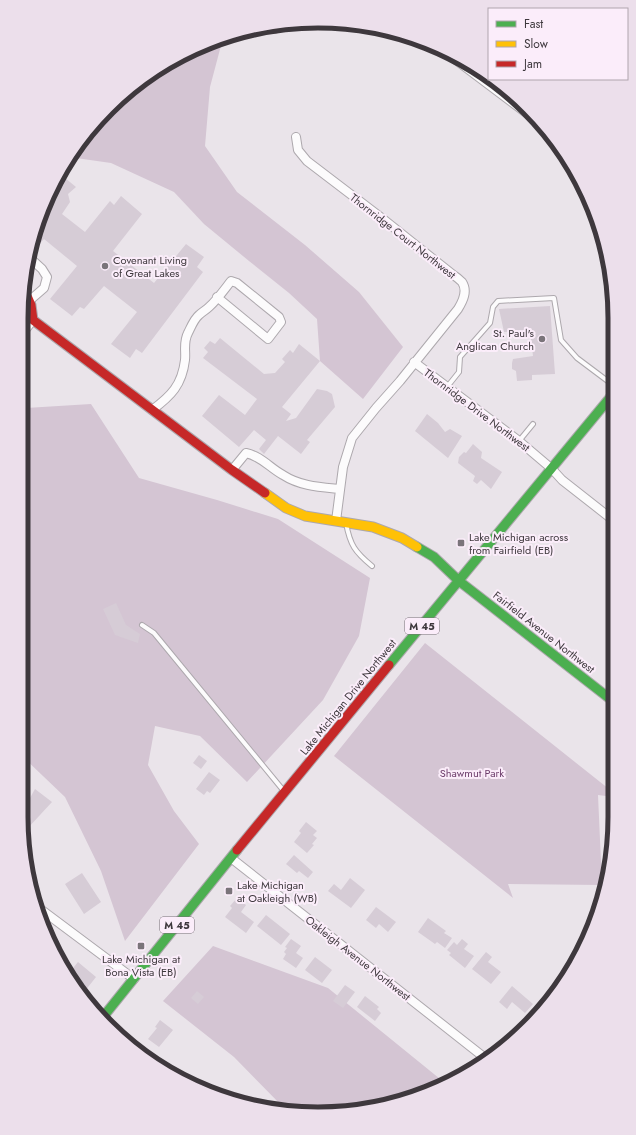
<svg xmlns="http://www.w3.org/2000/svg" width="636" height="1135" font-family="Jost,sans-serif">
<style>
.green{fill:#d4c5d3}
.building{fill:#d6ccd6}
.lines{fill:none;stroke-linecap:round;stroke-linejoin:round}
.lane-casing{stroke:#ada8ad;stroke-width:6}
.street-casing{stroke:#ada8ad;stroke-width:10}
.fast-casing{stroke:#ada8ad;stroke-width:11}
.slow-casing{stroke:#ada8ad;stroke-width:11}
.jam-casing{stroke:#ada8ad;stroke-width:11}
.lane{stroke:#fcfbfc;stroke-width:4}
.street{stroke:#fcfbfc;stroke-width:8}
.fast{stroke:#4caf50;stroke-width:9}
.slow{stroke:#ffc107;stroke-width:9}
.jam{stroke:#c62828;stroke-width:9}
.poi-dot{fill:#7a747a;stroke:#fbedfa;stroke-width:1.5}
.labels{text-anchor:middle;stroke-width:4;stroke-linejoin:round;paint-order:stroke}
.shield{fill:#fbedfa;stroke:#776e76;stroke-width:1}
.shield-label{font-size:10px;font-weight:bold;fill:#3e383d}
.street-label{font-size:11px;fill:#3e383d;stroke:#fbedfa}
.poi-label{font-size:11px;fill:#3e383d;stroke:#fbedfa;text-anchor:start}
.park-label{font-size:11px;fill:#6e3e6c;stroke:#fbedfa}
.rim{fill:none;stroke:#3e383d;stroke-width:5}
</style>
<rect width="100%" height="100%" fill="#eae4ea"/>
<!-- green -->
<path class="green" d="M223,38L210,87L205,146L237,192L305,245L359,292L403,347L363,399L320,361L317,319L289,293L249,261L204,224L174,192L111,163L69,157L95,122L137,82L187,52Z
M91,404L139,478L217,500L278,519L370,578L359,636L323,700L247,782L200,736L155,726L148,765L174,811L199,844L125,941L101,871L65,797L21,755V411L26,408Z
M425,643L614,793V797L598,795L602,885L508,884L513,898L334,756Z
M213,946L328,988L445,1083L431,1091L337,1113L284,1108L234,1057L163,1001Z"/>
<!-- building -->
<path class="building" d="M59,173L76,187L68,194L70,202L62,214L85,232L110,201L114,205L121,196L142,214L113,251L154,283L186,244L204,257L197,267L203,272L142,353L136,349L130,358L111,344L137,312L104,286L84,309L80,307L72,316L50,299L77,266L44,239L33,251L31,250L37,223Z
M550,306L555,374L532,375V380L517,381L516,371L512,369V363L513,359L533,356L530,331L504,332L499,309Z
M220,338L264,374L275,373L285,362L282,359L290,350L293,353L299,344L320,361L282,407L291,414L286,421L296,418L317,389L327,391L332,394L335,407L307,440L310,442L301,454L278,436L264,454L259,449L266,440L254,430L239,447L202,416L219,395L245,415L257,399L203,358L208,352L204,348L210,341L215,344Z
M427,414L438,423L445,432L450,429L462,436L448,458L415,431Z
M473,444L482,452L481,458L502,472L491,489L481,480L477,484L473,481L475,476L458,463L459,457L464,452L466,453Z
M116,603L126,625L140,634L138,643L115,635L103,609Z
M199,755L207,761L201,769L193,763Z
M209,772L220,780L210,793L207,791L204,795L196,789Z
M35,789L52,802L28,828L22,823L21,814Z
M306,822L317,831L313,835L317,838L312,844L314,845L307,853L294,842L301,833L299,831Z
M294,855L313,872L308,878L299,871L297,873L286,864Z
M82,873L101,902L84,914L65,884Z
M350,878L365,890L351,908L328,891L334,884L341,890Z
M237,898L246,905L241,912L254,922L246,933L225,917L232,908L230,906Z
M376,907L396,922L388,932L379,924L376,928L366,920Z
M266,915L290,934L281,945L257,926Z
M428,918L446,931L444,933L452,938L445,948L437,942L435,944L418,932Z
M291,939L301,946L296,953L303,958L296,968L283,959L286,954L284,952L287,948L285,947Z
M462,939L468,944L464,949L474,956L465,968L449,955L451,953L447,950L454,942L457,945Z
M486,952L492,957L488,962L501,972L491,984L472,969Z
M315,957L332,970L322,983L305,970Z
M78,962L96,977L81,996L69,973Z
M345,985L355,992L343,1008L333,1001Z
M512,986L533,1004L525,1013L512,1002L507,1009L499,1002Z
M197,991L204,997L198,1004L191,998Z
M365,996L379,1007L377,1009L381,1013L375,1021L357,1007Z
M160,1020L173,1030L159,1047L148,1039L157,1028L155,1027Z
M257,1099L267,1106L252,1105Z"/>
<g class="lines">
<defs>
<path id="lane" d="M447,387L459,372L460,357L490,323L493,307L498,301L554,298L561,340L577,358L613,385
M519,441L533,424
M346,523C350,545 355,552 372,566
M142,625L154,633L283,790"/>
<path id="street" d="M275,29L279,25
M444,51L541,124
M296,137L298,150L307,161L383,219L452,274C455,276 459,279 462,282C468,291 463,301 458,309L400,381L376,408L352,438L343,467L336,521
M29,301L44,288L47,277L42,269L30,258
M22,334L33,320
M414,362L519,441L552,469L562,480L613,520
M152,410C171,396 182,385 185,360C186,351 183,342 188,333C191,327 194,319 199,315C202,312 206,310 209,307C217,300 224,290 231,281L237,283L279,317L281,322L268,339L217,297
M232,470L246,453C261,456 270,468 283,475C300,486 319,487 339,489
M231,858L485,1058
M35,905L134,979"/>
<path id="fast" d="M417,547L434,557L459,581L614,702
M389,665L613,394
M103,1017L237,850"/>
<path id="slow" d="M265,493L286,508L305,516L373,527L402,538L417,547"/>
<path id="jam" d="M24,289L31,305L33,320L232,470L265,493
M237,850L389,665"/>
</defs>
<!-- lane casing -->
<use href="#lane" class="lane-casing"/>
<!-- street casing -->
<use href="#street" class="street-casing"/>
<!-- fast casing -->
<use href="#fast" class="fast-casing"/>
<!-- slow casing -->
<use href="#slow" class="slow-casing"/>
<!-- jam casing -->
<use href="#jam" class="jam-casing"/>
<!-- lane -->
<use href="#lane" class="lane"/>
<!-- street -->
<use href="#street" class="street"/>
<!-- fast -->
<use href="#fast" class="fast"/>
<!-- slow -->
<use href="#slow" class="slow"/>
<!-- jam -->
<use href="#jam" class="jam"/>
</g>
<!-- markers -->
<g class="poi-dot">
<circle cx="105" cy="266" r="4"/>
<circle cx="542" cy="339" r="4"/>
<rect x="457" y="539" width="8" height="8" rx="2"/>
<rect x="225" y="887" width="8" height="8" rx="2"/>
<rect x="137" y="942" width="8" height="8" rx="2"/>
</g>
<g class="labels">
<!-- shield labels -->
<g class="shield">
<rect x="405" y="618" width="34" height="16" rx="3"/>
<rect x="160" y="917" width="34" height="16" rx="3"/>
</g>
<g class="shield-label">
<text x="422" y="630">M 45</text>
<text x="177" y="929">M 45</text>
</g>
<!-- street labels -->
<g class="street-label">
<text transform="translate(403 236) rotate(38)" y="4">Thornridge Court Northwest</text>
<text transform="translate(477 410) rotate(37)" y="4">Thornridge Drive Northwest</text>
<text transform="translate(544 632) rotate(38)" y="4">Fairfield Avenue Northwest</text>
<text transform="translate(348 697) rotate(-51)" y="4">Lake Michigan Drive Northwest</text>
<text transform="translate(358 958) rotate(38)" y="4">Oakleigh Avenue Northwest</text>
</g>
<!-- poi labels -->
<g class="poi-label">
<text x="113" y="264">Covenant Living<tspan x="113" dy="13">of Great Lakes</tspan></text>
<text x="534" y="337" text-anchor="end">St. Paul's<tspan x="534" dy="13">Anglican Church</tspan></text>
<text x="469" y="541">Lake Michigan across<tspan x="469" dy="13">from Fairfield (EB)</tspan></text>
<text x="237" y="889">Lake Michigan<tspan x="237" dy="13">at Oakleigh (WB)</tspan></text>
<text x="141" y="963" text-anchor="middle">Lake Michigan at<tspan x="141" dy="13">Bona Vista (EB)</tspan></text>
</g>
<!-- park labels -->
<g class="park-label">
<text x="472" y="777">Shawmut Park</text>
</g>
</g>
<!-- crop -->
<path d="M0 0H636V1135H0ZM318 28H318A290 290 0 0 1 608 318V817A290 290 0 0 1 318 1107H318A290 290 0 0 1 28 817V318A290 290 0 0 1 318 28Z" fill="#ecdfeb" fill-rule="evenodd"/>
<path class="rim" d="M318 28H318A290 290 0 0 1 608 318V817A290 290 0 0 1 318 1107H318A290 290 0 0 1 28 817V318A290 290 0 0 1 318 28Z"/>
<!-- legend -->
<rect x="488" y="8" width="140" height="72" fill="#fbedfa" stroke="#afa5ae"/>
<rect x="496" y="21" width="20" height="6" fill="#4caf50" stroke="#afa5ae"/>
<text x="524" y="28" font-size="12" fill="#3e383d">Fast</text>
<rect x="496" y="41" width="20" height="6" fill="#ffc107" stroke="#afa5ae"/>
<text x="524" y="48" font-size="12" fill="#3e383d">Slow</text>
<rect x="496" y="61" width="20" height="6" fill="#c62828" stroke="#afa5ae"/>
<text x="524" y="68" font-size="12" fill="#3e383d">Jam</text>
</svg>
